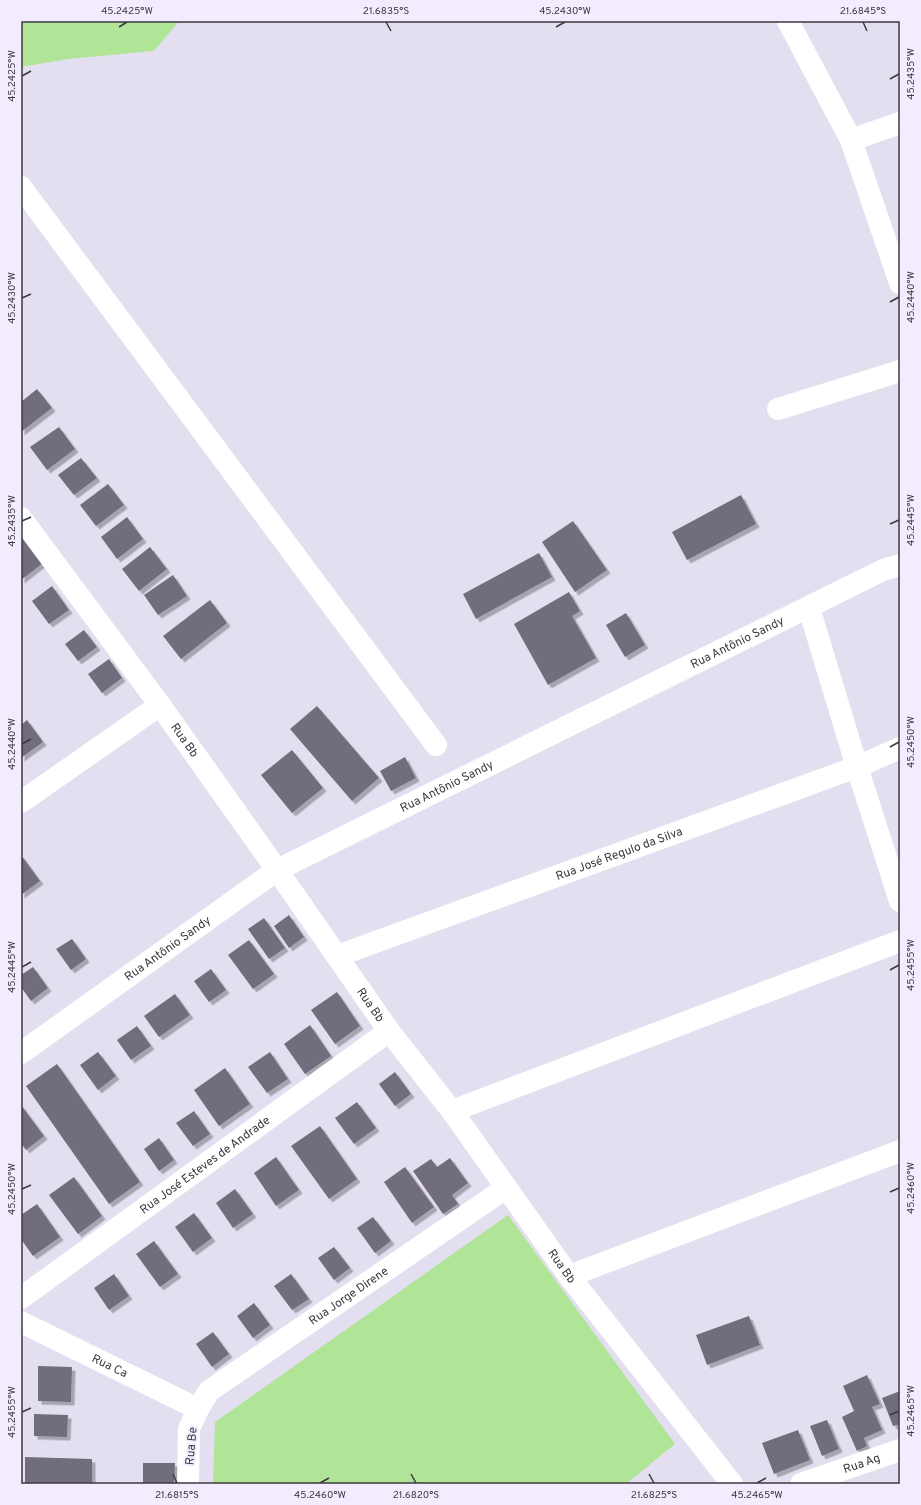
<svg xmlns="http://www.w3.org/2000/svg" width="921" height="1505" font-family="Overpass,sans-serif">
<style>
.green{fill:#b0e598}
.building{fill:#726d7c;filter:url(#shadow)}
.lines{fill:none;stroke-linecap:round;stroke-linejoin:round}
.street{stroke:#fff;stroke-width:22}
.secondary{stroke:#fff;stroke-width:22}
.ticks{fill:none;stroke:#3b383f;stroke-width:1.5}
.labels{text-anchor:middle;stroke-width:4;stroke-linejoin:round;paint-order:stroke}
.street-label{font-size:12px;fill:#3b383f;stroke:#f2ecfe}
.neatline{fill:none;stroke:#3b383f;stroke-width:1.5}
.ticks-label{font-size:10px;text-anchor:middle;fill:#3b383f}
</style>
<defs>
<filter id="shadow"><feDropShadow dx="3.5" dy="3.5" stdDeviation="0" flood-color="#0004"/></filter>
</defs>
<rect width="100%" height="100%" fill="#e4dff0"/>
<!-- green -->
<path class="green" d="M21,21H179L154,51L68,59L21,67Z
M508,1215L675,1444L626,1484H213L215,1422Z"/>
<!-- building -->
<path class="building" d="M37,389L52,408L21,432V402Z
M59,427L75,449L47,470L30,447Z
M81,458L97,478L74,495L58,475Z
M108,484L124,505L96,526L80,505Z
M741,495L756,524L687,560L672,532Z
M127,517L143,539L117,559L101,537Z
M573,521L607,570L575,592L542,542Z
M21,533L43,563L21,580Z
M150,547L167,569L139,591L122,569Z
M539,553L552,577L476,619L463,594Z
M173,575L187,596L158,615L144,595Z
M52,586L69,610L49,624L32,601Z
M569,592L580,611L572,616L596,658L548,685L514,624Z
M210,600L227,623L181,659L163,636Z
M626,613L645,645L625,657L606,625Z
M84,630L97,647L78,661L65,644Z
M109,659L122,678L102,693L88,674Z
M317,706L379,778L352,801L290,729Z
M27,720L43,742L21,758V725Z
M292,750L323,788L292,813L261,775Z
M405,757L416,778L391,791L380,771Z
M21,855L40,881L21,895Z
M289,915L304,937L289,948L274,926Z
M264,918L285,948L269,959L248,929Z
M72,939L86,959L71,970L56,949Z
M249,940L274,974L253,989L228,955Z
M33,967L48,988L31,1001L21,987V975Z
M211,969L226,990L209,1002L194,981Z
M337,992L360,1026L335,1044L311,1010Z
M175,994L190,1015L159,1037L144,1016Z
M310,1025L331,1056L305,1074L284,1044Z
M137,1026L151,1046L131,1060L117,1040Z
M98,1052L116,1076L98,1090L80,1065Z
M270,1052L288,1079L267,1093L248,1067Z
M57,1064L140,1182L109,1204L26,1086Z
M225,1068L250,1104L219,1126L194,1090Z
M395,1072L411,1094L395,1106L379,1084Z
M357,1102L376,1128L354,1144L335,1118Z
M21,1105L44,1136L26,1150L21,1143Z
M194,1111L210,1134L193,1146L176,1123Z
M320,1126L357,1179L329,1199L291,1146Z
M159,1138L174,1160L159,1171L144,1149Z
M276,1157L299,1190L276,1206L254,1173Z
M450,1158L468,1183L452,1195L458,1204L443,1214L413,1171L431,1159L437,1167Z
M405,1167L434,1207L412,1223L384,1182Z
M74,1177L102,1216L78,1234L49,1195Z
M235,1189L253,1214L233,1228L216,1203Z
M37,1204L60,1237L33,1256L21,1239V1215Z
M194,1213L212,1238L193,1252L175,1227Z
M373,1217L391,1241L375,1253L357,1228Z
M154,1241L178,1274L160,1287L136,1254Z
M334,1247L350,1268L334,1280L318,1258Z
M114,1274L129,1296L109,1310L94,1288Z
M291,1274L309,1299L292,1310L274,1286Z
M254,1303L270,1325L253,1338L237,1316Z
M749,1316L760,1345L707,1365L696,1335Z
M213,1332L229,1354L212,1367L196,1344Z
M38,1366L72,1367L71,1402L38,1401Z
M867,1375L880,1404L872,1407L882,1430L864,1438L867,1446L857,1451L842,1417L854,1411L843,1386Z
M900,1391V1424L893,1426L882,1398Z
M34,1414L68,1415L67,1437L34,1436Z
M827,1420L839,1449L822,1456L810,1426Z
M798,1430L810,1460L774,1474L762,1443Z
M25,1457L92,1459V1484H25Z
M143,1463H175L174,1484H143Z"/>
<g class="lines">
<!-- street -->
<g class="street">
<path d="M788,21L851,140L900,283"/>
<path d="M851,140L900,123"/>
<path d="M21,187L436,745"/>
<path d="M778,409L900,371"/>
<path id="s1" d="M21,518L160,705L277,870"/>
<path d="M809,608L857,767L900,901"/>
<path d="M21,802L160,705"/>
<path id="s2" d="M337,956L857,767L900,748"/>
<path d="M452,1111L900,941"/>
<path d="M569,1276L900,1151"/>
<path id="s3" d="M21,1298L389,1031"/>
<path id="s4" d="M21,1322L198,1409"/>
<path id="s5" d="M188,1484L189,1429L198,1409L209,1391L506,1188"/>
<path id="s6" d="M801,1484L900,1450"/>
</g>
<!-- secondary -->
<g class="secondary">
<path id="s7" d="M277,870L389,1031L452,1111L569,1276L732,1484"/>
<path id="s8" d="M21,1053L277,870L883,570L900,565"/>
</g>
</g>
<!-- ticks -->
<path class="ticks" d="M386,22L391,31M863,22L867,31M119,27L127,22M556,27L565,22M22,76L31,71M890,79L899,74M22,298L31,294M890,302L899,297M22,521L31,517M890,524L899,520M22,744L31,739M890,747L899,742M22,967L31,962M890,970L899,965M22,1189L31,1185M890,1192L899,1188M22,1412L31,1408M890,1415L899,1411M173,1474L177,1483M411,1474L416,1483M649,1474L654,1483M320,1483L329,1478M757,1483L766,1478"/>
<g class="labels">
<!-- street labels -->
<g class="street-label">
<text dy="4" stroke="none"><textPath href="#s8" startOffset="828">Rua Antônio Sandy</textPath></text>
<text dy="4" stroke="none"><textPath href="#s1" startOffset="276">Rua Bb</textPath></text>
<text dy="4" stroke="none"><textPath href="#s8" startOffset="504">Rua Antônio Sandy</textPath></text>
<text dy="4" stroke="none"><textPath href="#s2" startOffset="300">Rua José Regulo da Silva</textPath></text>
<text dy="4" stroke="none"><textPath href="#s8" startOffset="180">Rua Antônio Sandy</textPath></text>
<text dy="4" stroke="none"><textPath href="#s7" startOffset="164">Rua Bb</textPath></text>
<text dy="4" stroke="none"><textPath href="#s3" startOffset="227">Rua José Esteves de Andrade</textPath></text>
<text dy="4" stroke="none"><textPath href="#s7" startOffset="488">Rua Bb</textPath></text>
<text dy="4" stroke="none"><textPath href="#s5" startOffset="267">Rua Jorge Direne</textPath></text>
<text dy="4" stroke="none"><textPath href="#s4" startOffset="99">Rua Ca</textPath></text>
<text transform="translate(191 1446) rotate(-85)" y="4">Rua Be</text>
<text dy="4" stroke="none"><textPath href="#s6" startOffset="64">Rua Ag</textPath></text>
</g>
</g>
<!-- border -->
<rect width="921" height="1505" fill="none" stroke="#f2ecfe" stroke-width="44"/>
<rect x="22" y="22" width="877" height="1461" class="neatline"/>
<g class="ticks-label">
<text x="127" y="14">45.2425°W</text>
<text x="386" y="14">21.6835°S</text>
<text x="565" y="14">45.2430°W</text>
<text x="863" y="14">21.6845°S</text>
<text transform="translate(910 74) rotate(-90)" y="4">45.2435°W</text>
<text transform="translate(11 76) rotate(-90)" y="4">45.2425°W</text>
<text transform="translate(910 297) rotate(-90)" y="4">45.2440°W</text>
<text transform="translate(11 298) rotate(-90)" y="4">45.2430°W</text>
<text transform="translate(910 520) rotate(-90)" y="4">45.2445°W</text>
<text transform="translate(11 521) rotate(-90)" y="4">45.2435°W</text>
<text transform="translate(910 742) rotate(-90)" y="4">45.2450°W</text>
<text transform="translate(11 744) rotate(-90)" y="4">45.2440°W</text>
<text transform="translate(910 965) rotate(-90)" y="4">45.2455°W</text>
<text transform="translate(11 967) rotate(-90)" y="4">45.2445°W</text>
<text transform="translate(910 1188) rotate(-90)" y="4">45.2460°W</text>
<text transform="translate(11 1189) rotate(-90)" y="4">45.2450°W</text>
<text transform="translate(910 1411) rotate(-90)" y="4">45.2465°W</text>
<text transform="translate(11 1412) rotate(-90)" y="4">45.2455°W</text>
<text x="177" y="1498">21.6815°S</text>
<text x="320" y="1498">45.2460°W</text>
<text x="416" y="1498">21.6820°S</text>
<text x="654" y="1498">21.6825°S</text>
<text x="757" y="1498">45.2465°W</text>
</g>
</svg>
